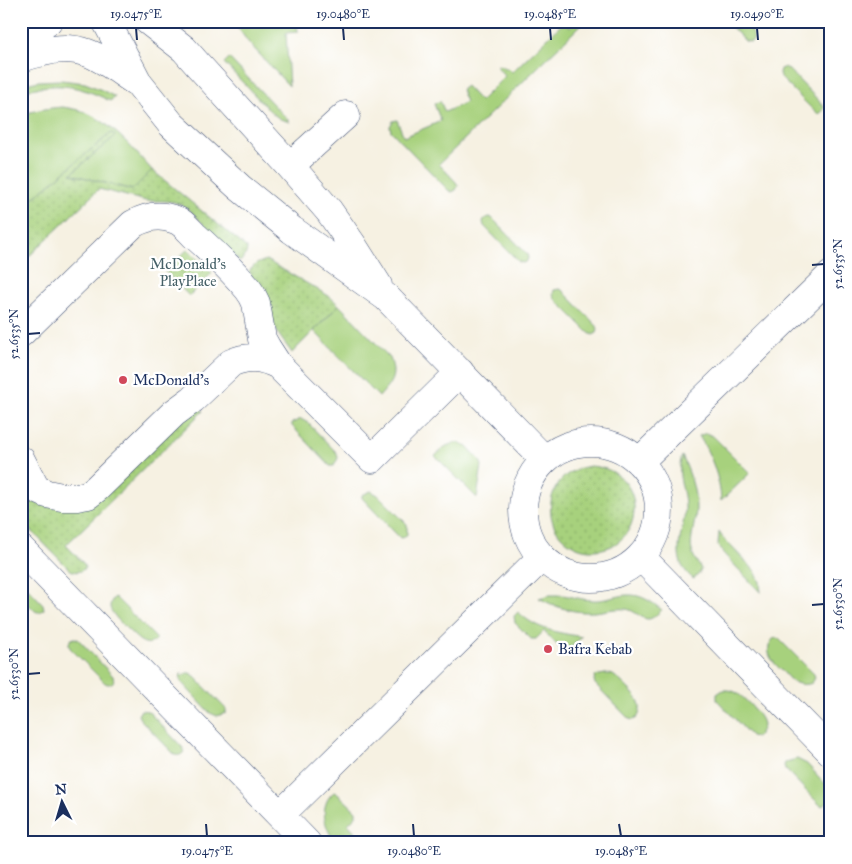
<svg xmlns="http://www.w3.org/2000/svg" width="852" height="864" font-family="'IM FELL Great Primer',serif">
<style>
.grass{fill:#a7d17d;stroke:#61806e}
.park{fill:url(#park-dots);stroke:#61806e}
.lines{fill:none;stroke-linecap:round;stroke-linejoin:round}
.minor-casing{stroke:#3c4c72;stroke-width:29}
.minor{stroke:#fff;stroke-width:28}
.ticks{fill:none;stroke:#1b2f5e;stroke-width:2}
.poi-dot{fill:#d1495b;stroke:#fff;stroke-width:2}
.labels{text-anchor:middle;stroke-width:4.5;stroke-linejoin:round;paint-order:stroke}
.park-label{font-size:15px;fill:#456067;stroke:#fff}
.poi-label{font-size:15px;fill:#1b2f5e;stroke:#fff;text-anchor:start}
.neatline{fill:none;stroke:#1b2f5e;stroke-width:2}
.ticks-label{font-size:12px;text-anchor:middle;fill:#1b2f5e}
</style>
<defs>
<pattern id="park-dots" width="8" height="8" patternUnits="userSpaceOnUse" patternTransform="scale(1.25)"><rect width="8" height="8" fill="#a7d17d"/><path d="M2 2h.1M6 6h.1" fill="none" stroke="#8fb46e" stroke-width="1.8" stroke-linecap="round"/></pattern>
</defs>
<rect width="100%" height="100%" fill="#fff"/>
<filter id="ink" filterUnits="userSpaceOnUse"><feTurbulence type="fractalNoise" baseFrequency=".02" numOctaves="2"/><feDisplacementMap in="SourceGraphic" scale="10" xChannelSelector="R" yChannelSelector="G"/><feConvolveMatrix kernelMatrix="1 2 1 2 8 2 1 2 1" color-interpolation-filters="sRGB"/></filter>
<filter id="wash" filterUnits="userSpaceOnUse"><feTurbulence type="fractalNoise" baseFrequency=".0096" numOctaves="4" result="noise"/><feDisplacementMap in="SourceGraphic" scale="20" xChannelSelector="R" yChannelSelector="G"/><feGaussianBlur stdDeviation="1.12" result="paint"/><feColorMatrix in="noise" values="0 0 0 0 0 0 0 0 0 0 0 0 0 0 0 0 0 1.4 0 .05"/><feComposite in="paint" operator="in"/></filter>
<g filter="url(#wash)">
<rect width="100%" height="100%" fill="#f6f1e2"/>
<!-- grass -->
<path class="grass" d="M233,21H297L298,32L286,33L289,86L248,42Z
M576,21H585L439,164L456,182L458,186L456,190L452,192L448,190L391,131L390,126L393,121L397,120L404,137L441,121L434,104L440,101L445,112L466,102L461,90L466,86L480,101L505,76L497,67L498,65L509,69L512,72L564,22L570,28Z
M726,21H742C747,27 756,32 753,40L750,42L745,41Z
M229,58L290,122L280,119L272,113L224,63Z
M785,67L788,69L823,105C825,110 823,111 819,114L815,112L780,77L779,73L780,69Z
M61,80L85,83L102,90L115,97L110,101C78,85 56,81 21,92V85L39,81Z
M63,107C68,108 74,109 79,110C110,120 131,147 152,170L133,190L71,174L115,136L111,133L21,208V115C35,110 48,108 63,107Z
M489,217L492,218L527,254L528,258L527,261L523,263L519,262L484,226L483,222L484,219Z
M559,289L562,290L597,326L598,330L597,333L593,335L589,333L554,298L553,294L554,290Z
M339,305L390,358C397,377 391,383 379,397L314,331Z
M301,419L308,423L337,453L338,458L334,466H330L292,426V423Z
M706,433L714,437L750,473L721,501C720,478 711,455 699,436Z
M454,443H460L467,446L479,459L482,465L477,498L435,456L446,446Z
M682,456C690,473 696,490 696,509C696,520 689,543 692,551C693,557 698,563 701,569L699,574L693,579C688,574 682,568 680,560C676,544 684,526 685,510C686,489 675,478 682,456Z
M371,491L378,495L407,524V534L405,537L400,538L362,498V495Z
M719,532L723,538L755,571L760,582L761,593L722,552L718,545Z
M21,581L43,604L44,609C41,612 39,613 35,611L21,597Z
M550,595C554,595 558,595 562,595C572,596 582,600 592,600C604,601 615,596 627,595C641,594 652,602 662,610C658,613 654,618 649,619C642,620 634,609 625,609C615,608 605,611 594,612C574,613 557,608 539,598Z
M115,597L155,637L156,639L155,641C149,645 145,644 139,640C132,634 111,615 110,607C110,603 112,599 115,597Z
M518,612C537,630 556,632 582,637L570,648H560L544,631L536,639H531L515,623L514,616Z
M75,638L78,639L113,676L114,681C111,684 109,685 105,683L70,648C68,643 69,639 75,638Z
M774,638L779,639L814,674L815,678L812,683C807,685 801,685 796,683C791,681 787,677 784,673C774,663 761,652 774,638Z
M181,673L183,676L187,673H191L226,709V713L217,716L210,713L182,683L180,679Z
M605,674C609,674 610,674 613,675C619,679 637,696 639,702C641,708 640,714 637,718L633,720L629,719L595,684L594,680L595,676Z
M723,690C727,690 731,690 735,692C742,695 763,716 763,725C763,729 760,732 758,736L755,737L751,736L717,700V694Z
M141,710L148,711L183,748L184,752C181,755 179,756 175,755L140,719L138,715Z
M797,759L807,764L829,788C830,795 831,802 823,806L819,804L785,769L784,765L786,762Z
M334,792L339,795L356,811V816L348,824L365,843H337C324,830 318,805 334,792Z"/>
<!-- park -->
<path class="park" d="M111,133L114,134L115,136L71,174L132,190L152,170L247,248C247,254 244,257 240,262L189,210L182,205L174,202L165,201H146L99,189L21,264V208Z
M188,249L212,273L189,296L165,271Z
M266,260L329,296L339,305L292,353L276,331L273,321L249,271L256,264Z
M201,409L203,411L66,545L85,565V568C79,573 74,573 68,568L21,520V496C31,502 41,504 52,507L181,419Z
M590,466C652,469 646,553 589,550C578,549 569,544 562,537C546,521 547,494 563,478C570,471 580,468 590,466Z"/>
</g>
<g filter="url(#ink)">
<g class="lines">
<defs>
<path id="minor" d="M106,21L139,84L171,124L239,187L292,230L386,297L545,460
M148,21L184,49L199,66L290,166L329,211L352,244L378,285
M21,45L48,21
M21,59C28,55 36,54 43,52C84,41 104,61 136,82
M290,166L346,115
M21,333L133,224C145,217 159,214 173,219C182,221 188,229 194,235C213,252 232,270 248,289C252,294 254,298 256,303L262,339L267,348L278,365L372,459L460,372
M523 510a68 68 0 1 1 136 0a68 68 0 1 1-136 0Z
M21,460L36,489L47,494L62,497H77L88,495L97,488L174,413L193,399L231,363C248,355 262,357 278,365
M639,462L831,275
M21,549L307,843
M641,557L831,752
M280,815L542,557"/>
</defs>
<!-- minor casing -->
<use href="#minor" class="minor-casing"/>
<!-- minor -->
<use href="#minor" class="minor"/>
</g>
</g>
<!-- ticks -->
<path class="ticks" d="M136,28L137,40M343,28L344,40M550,28L551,40M757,28L758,40M812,265L824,264M28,334L40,333M812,605L824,604M28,674L40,673M206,824L207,836M413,824L414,836M619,824L621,836"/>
<!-- markers -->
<g class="poi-dot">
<circle cx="123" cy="380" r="5"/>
<circle cx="548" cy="649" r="5"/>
</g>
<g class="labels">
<!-- park labels -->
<g class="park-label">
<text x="188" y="269">McDonald's<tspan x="188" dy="17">PlayPlace</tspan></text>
</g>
<!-- poi labels -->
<g class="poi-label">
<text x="133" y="385">McDonald's</text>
<text x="558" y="654">Bafra Kebab</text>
</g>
</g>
<!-- margin -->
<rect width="852" height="864" fill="none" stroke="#fff" stroke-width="55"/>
<!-- north arrow -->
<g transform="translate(62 802) rotate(355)" stroke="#ffffff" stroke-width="4" paint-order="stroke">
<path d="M0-4L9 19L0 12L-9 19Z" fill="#1b2f5e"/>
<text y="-8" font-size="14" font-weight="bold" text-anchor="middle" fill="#1b2f5e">N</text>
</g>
<rect x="28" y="28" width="796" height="808" class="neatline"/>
<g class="ticks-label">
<text x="136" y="18">19.0475°E</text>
<text x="343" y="18">19.0480°E</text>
<text x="550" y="18">19.0485°E</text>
<text x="757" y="18">19.0490°E</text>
<text transform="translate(838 264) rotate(-90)" y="4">52.6535°N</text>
<text transform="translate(14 334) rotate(-90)" y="4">52.6535°N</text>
<text transform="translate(838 604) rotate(-90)" y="4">52.6530°N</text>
<text transform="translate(14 674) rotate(-90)" y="4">52.6530°N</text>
<text x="207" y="855">19.0475°E</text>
<text x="414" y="855">19.0480°E</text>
<text x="621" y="855">19.0485°E</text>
</g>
</svg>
